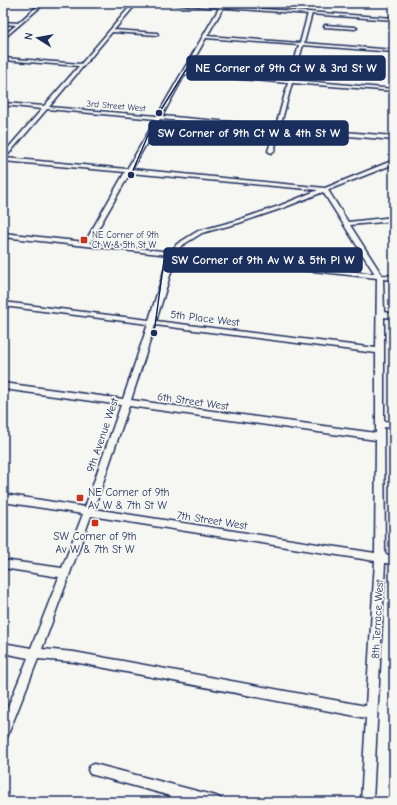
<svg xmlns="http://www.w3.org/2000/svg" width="397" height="805" font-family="'Comic Neue',sans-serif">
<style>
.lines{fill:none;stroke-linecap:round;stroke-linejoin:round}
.minor-casing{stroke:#1b2f5e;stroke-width:3}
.tertiary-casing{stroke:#1b2f5e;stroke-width:3}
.minor{fill:#f6f6f2;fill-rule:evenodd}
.tertiary{fill:#f6f6f2;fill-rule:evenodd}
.poi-dot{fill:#c8321e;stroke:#f6f6f2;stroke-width:1.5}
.labels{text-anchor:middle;stroke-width:3.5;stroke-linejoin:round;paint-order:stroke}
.far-street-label{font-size:9px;fill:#1b2f5e;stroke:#f6f6f2}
.far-poi-label{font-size:9px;fill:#1b2f5e;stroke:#f6f6f2;text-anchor:start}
.street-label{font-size:11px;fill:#1b2f5e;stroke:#f6f6f2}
.poi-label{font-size:11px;fill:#1b2f5e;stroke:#f6f6f2;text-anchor:start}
.leader{fill:none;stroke:#1b2f5e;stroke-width:1.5}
.callout-dot{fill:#1b2f5e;stroke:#f6f6f2;stroke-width:1.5}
.callout{fill:#1b2f5e;stroke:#1b2f5e;stroke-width:1.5}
.callout-label{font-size:12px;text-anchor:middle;font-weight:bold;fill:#fff}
</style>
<rect width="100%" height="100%" fill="#f6f6f2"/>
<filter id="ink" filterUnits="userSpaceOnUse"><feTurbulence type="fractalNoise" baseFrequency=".025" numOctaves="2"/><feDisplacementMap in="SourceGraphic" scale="8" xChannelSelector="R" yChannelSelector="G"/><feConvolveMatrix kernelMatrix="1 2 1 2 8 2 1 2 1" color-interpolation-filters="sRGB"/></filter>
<g filter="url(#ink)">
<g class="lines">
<defs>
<path id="minor" d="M41,3H45L3,39V36L16,25L3,24V22L18,23Z
M133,3H137L114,30L157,33L158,35L112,32L49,107L157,116L222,3H226L207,36L300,43L308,13L310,12L312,13L304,43L394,50V52L303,45L293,80L394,89V91L292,83L280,127L394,136V140L280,130L274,151L271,153L268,151L275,129L160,119L132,169L325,188L394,160V164L328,190L348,222L394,217V221L350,225L382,275L394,276V280L383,279L384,312L394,314V318L384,317V421L394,422V428L384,427L385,554L394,556V564L385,563L373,802H361L366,718L74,662L38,659L7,737L3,739V719L28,658L3,653V643L31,648L59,577L3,568V560L62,568L83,514L3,502V494L85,507L121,405L3,389V383L123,399L148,324L3,306V302L149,320L169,255L3,237V233L85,242L125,172L3,161V154L42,109L3,105V103L44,106L79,66L3,60V58L81,64ZM206,38L299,45L289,80L187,72ZM185,74L288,83L276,126L162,116ZM47,109L156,119L127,169L5,158ZM130,173L318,190L279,206L235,221L198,231L177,244L171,252L90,243ZM323,192L375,274L177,252L181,246L202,233L239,223L283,208ZM176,256L377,278L376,348L156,321ZM155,325L376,353V433L131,400ZM129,406L376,440L375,553L94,509ZM91,516L375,561L366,706L74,652L42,649Z
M325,25L355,27L357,28L355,29L324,27Z
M94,764L216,796L220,798L222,802H192L183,799L182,802H170L171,796L90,774L88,770L90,766Z"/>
<path id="tertiary" d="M154,3H176L394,18V20Z"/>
</defs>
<!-- minor casing -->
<use href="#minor" class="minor-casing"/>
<!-- tertiary casing -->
<use href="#tertiary" class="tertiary-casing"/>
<!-- minor -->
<use href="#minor" class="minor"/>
<!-- tertiary -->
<use href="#tertiary" class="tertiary"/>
</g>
</g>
<!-- markers -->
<g class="poi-dot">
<rect x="80" y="236" width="8" height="8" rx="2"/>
<rect x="76" y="494" width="8" height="8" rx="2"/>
<rect x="91" y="519" width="8" height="8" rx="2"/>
</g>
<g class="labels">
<!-- far-street labels -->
<g class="far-street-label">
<text transform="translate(116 106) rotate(5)" y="3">3rd Street West</text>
</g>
<!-- far-poi labels -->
<g class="far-poi-label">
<text x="92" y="238">NE Corner of 9th<tspan x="92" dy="10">Ct W &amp; 5th St W</tspan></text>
</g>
<!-- street labels -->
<g class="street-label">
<text transform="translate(205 318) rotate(7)" y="4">5th Place West</text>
<text transform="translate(193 401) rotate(8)" y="4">6th Street West</text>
<text transform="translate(102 435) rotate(-71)" y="4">9th Avenue West</text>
<text transform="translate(212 520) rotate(9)" y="4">7th Street West</text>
<text transform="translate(377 619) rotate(-87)" y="4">8th Terrace West</text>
</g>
<!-- poi labels -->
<g class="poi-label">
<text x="88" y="496">NE Corner of 9th<tspan x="88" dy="13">Av W &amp; 7th St W</tspan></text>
<text x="95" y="540" text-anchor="middle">SW Corner of 9th<tspan x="95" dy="13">Av W &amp; 7th St W</tspan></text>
</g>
</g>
<!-- callouts -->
<path class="leader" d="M159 113L187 68M131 175L149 133M154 333L164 260"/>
<g class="callout-dot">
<circle cx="159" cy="113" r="4"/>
<circle cx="131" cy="175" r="4"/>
<circle cx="154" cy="333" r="4"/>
</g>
<g class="callout">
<rect x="187" y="56" width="198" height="24" rx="4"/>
<rect x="149" y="121" width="199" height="24" rx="4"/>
<rect x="164" y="248" width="198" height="24" rx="4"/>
</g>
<g class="callout-label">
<text x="286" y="72">NE Corner of 9th Ct W &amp; 3rd St W</text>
<text x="249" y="137">SW Corner of 9th Ct W &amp; 4th St W</text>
<text x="263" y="264">SW Corner of 9th Av W &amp; 5th Pl W</text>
</g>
<!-- margin -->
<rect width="397" height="805" fill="none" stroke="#f6f6f2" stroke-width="16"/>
<rect x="8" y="8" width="381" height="789" fill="none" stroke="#1b2f5e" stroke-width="1.5" filter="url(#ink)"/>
<!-- north arrow -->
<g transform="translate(38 38) rotate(281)" stroke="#f6f6f2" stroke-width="3" paint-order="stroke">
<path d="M0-3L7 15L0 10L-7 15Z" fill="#1b2f5e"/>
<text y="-6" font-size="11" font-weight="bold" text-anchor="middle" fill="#1b2f5e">N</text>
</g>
</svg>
